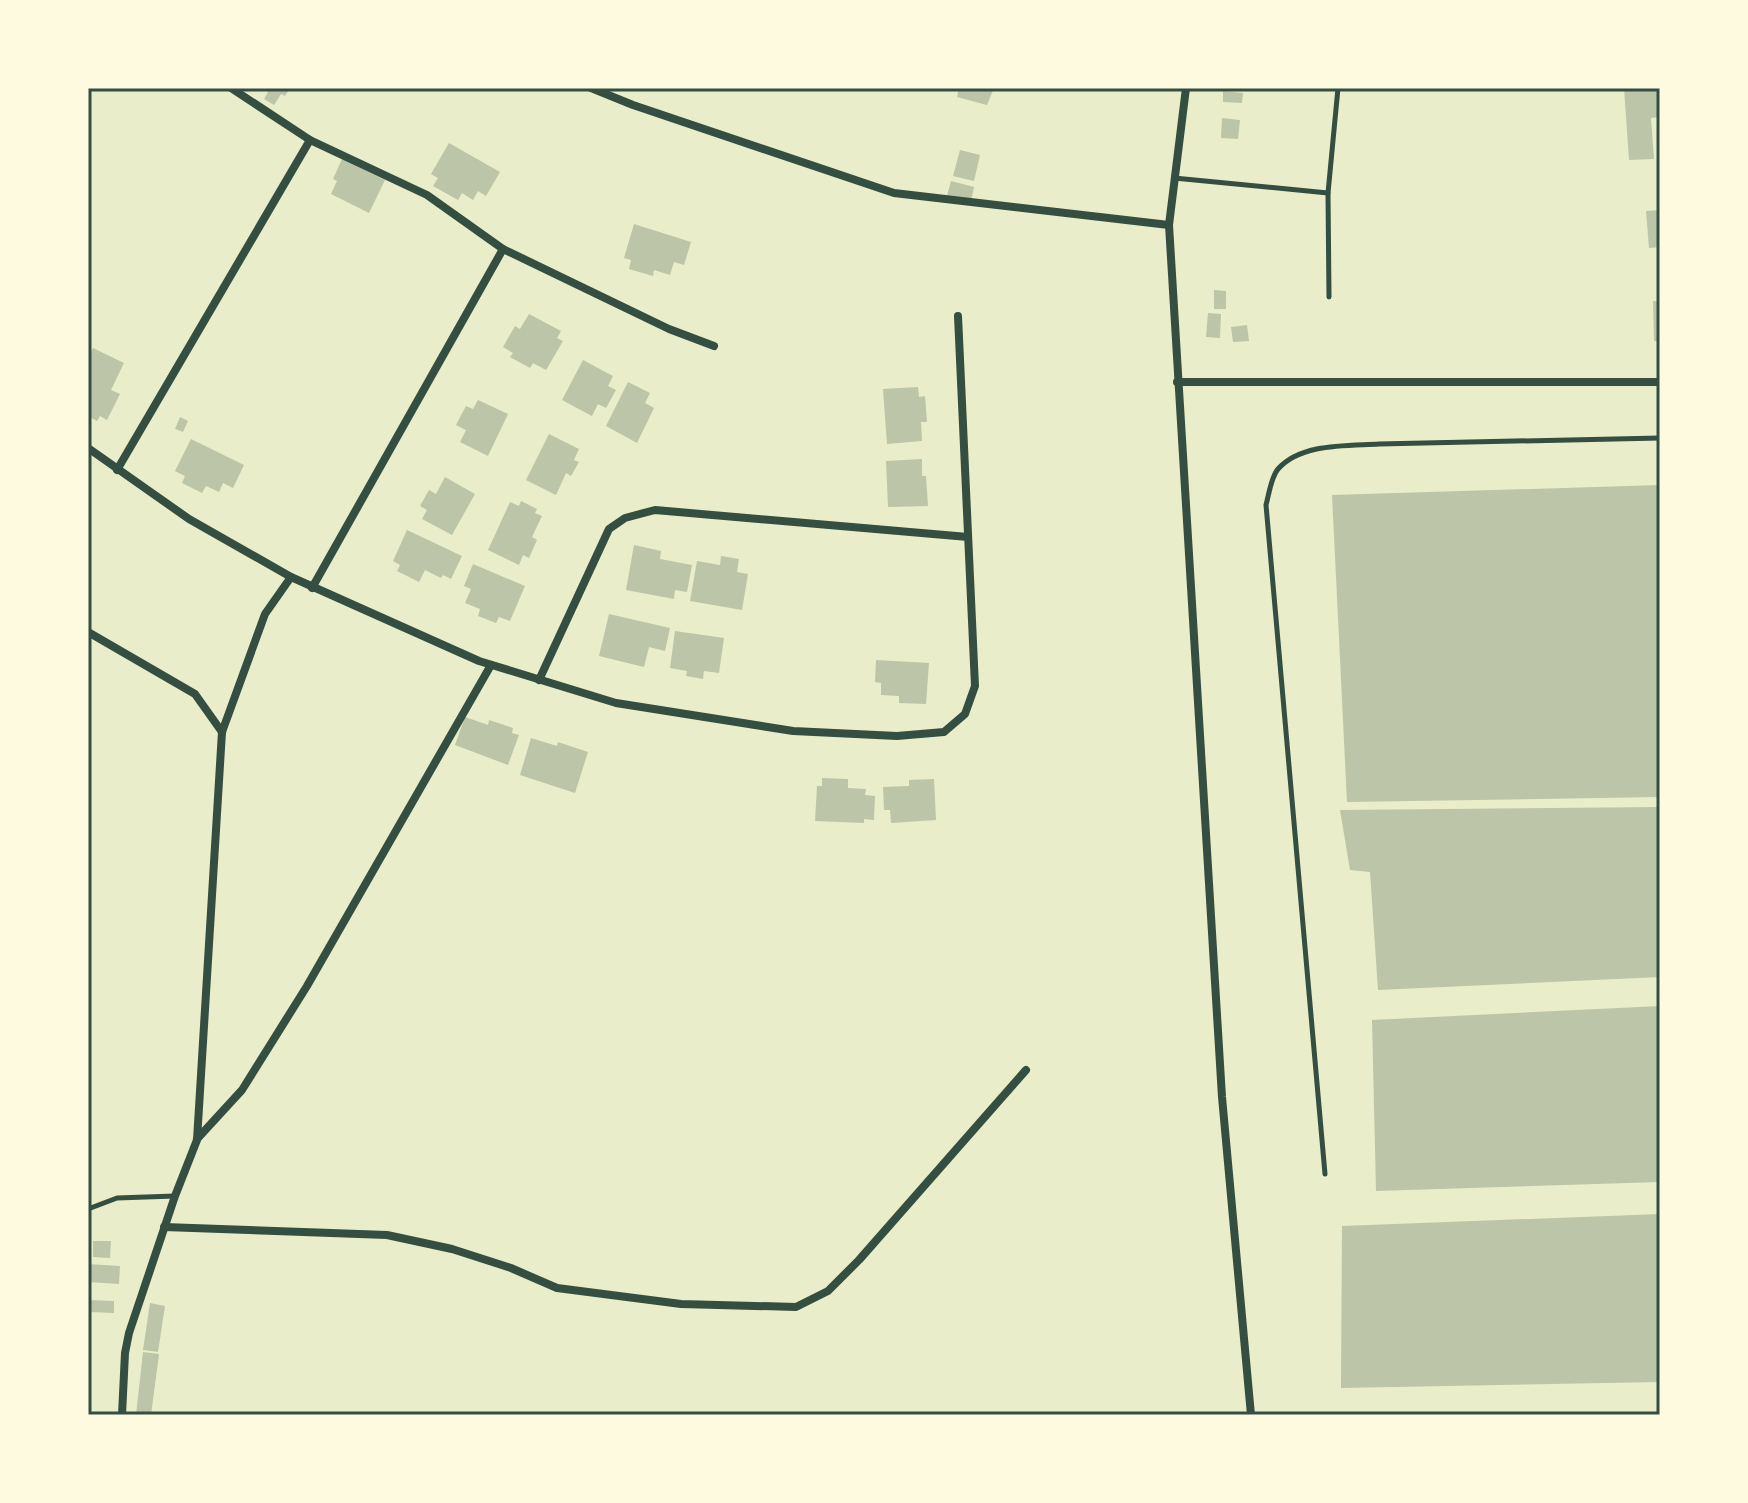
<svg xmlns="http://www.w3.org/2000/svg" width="1748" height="1503" viewBox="0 0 1748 1503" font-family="'Sofia Sans Condensed',sans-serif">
  <rect width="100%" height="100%" fill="#e9edc9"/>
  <g fill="#bcc5a7">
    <path d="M262,88H290L285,96L281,94L274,105L264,99L268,92Z"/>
    <path d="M959,88H994L987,105L957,97Z"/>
    <path d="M1624,88H1660V117L1651,118L1654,159L1629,160Z"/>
    <path d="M1223,91L1243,93L1242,103L1223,102Z"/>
    <path d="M1222,118L1240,120L1238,139L1221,138Z"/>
    <path d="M449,143L500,172L486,196L478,191L473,200L462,193L458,200L433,186L438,178L431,174Z"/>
    <path d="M960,150L980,155L974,181L953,176Z"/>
    <path d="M342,159L385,180L369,213L331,194L337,181L333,179Z"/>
    <path d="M951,181L974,187L971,201L947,196Z"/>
    <path d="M1660,210V247L1649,248L1646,211Z"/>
    <path d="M634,224L691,242L684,265L674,262L670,275L654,270L653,276L629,269L631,260L624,258Z"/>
    <path d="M1214,290L1226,291V309H1214Z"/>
    <path d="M1653,301H1660V341H1654Z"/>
    <path d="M1208,313L1221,314L1220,338L1206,337Z"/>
    <path d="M529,314L561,331L557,338L563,341L546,370L533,363L530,368L510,357L513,353L503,347L515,326L520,329Z"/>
    <path d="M1247,325L1249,341L1233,342L1231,327Z"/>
    <path d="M93,348L124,363L111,390L120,394L107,420L100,416L97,421L88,416V357Z"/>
    <path d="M583,360L613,376L608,386L616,390L606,408L598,404L592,416L562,400Z"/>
    <path d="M628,382L650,393L645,403L654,408L637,443L606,426Z"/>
    <path d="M918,387L919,397L925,396L927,422H921L922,441L887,444L883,389Z"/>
    <path d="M478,400L508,414L488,456L460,442L466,430L456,425L466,406L473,409Z"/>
    <path d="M180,417L188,421L183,432L175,429Z"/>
    <path d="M549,434L579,449L574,460L579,462L571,476L566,473L556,495L526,480Z"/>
    <path d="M191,439L244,465L233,488L223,483L219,492L206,486L202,493L182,483L185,476L175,471Z"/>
    <path d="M922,459V476H926L928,506L888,507L886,461Z"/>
    <path d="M445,477L475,494L452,535L422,519L427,510L420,506L429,490L436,494Z"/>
    <path d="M1660,485V797L1347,802L1332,495Z"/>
    <path d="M521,501L537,509L535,513L542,516L532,537L537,540L529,558L523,555L519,565L488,550L510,502L519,506Z"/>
    <path d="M407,530L462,556L451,579L443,575L441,578L425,570L419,582L397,571L400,565L393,561Z"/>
    <path d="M634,545L661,551L660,559L692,565L687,592L675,590L674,599L626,590Z"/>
    <path d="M721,556L739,559L737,572L748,574L742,610L690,601L697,561L720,565Z"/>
    <path d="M473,564L525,586L510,621L499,617L496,623L478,616L480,609L465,603L471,589L464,586Z"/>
    <path d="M609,614L670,628L665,651L649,647L644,667L599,656Z"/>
    <path d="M675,631L724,638L719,673L704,671L703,679L686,676L687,671L670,668Z"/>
    <path d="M876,660L929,663L926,704L899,703V696L881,695V683L875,682Z"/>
    <path d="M465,717L488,725L489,720L513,728L512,733L519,735L508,765L455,745Z"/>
    <path d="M531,738L557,746L558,742L588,752L575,793L520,775Z"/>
    <path d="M822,778L848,779V788L866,789L865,795L875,796L874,820L864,819V823L815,821L817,786H822Z"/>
    <path d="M934,779L936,820L891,823L890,810H884L883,787L909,786V780Z"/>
    <path d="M1660,807V977L1378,990L1370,872L1350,870L1340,810Z"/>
    <path d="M1660,1006V1182L1376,1191L1372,1020Z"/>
    <path d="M1660,1214V1382L1341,1388L1342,1226Z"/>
    <path d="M93,1241H111L110,1258L93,1257Z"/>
    <path d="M88,1264L120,1266L119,1284L88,1282Z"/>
    <path d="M88,1300L114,1301V1313L88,1312Z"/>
    <path d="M150,1303L165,1306L158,1352L143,1350Z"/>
    <path d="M143,1352L159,1354L151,1415H136Z"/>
  </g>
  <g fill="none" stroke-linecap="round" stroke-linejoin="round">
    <g stroke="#344e41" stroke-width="5">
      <path d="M1174,178L1328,193"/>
      <path d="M1329,297L1328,193L1338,88"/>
      <path d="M1325,1174L1266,505C1269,494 1271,477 1278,469C1301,443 1347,446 1379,444L1660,438"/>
      <path d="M88,1209L117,1198L175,1196"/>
    </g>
    <g stroke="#344e41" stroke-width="8">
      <path d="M231,88L310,140"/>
      <path d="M591,88L633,105L894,193L1169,225"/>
      <path d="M1186,88L1169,225L1222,1097L1251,1415"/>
      <path d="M1177,382H1660"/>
      <path d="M88,448L189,519L291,577L265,614L222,732L197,1140L175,1196L129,1333L125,1353L122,1415"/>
      <path d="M117,470L310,140L427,195L503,249"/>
      <path d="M291,577L479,661L616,703L793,731L897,736L944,732L965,714L975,686L958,316"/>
      <path d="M312,588L503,249L669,329L714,346"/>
      <path d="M88,632L195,694L222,732"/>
      <path d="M539,680L609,529L625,518L655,510L968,537"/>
      <path d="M197,1139L242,1090L307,986L491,665"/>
      <path d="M164,1227L387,1235L452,1249L511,1268L557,1288L681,1304L796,1307L828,1291L859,1260L1026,1070"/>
    </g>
  </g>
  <rect width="1748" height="1503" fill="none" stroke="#fefae0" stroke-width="180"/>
  <rect x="90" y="90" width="1568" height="1323" fill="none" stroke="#344e41" stroke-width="3"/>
</svg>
